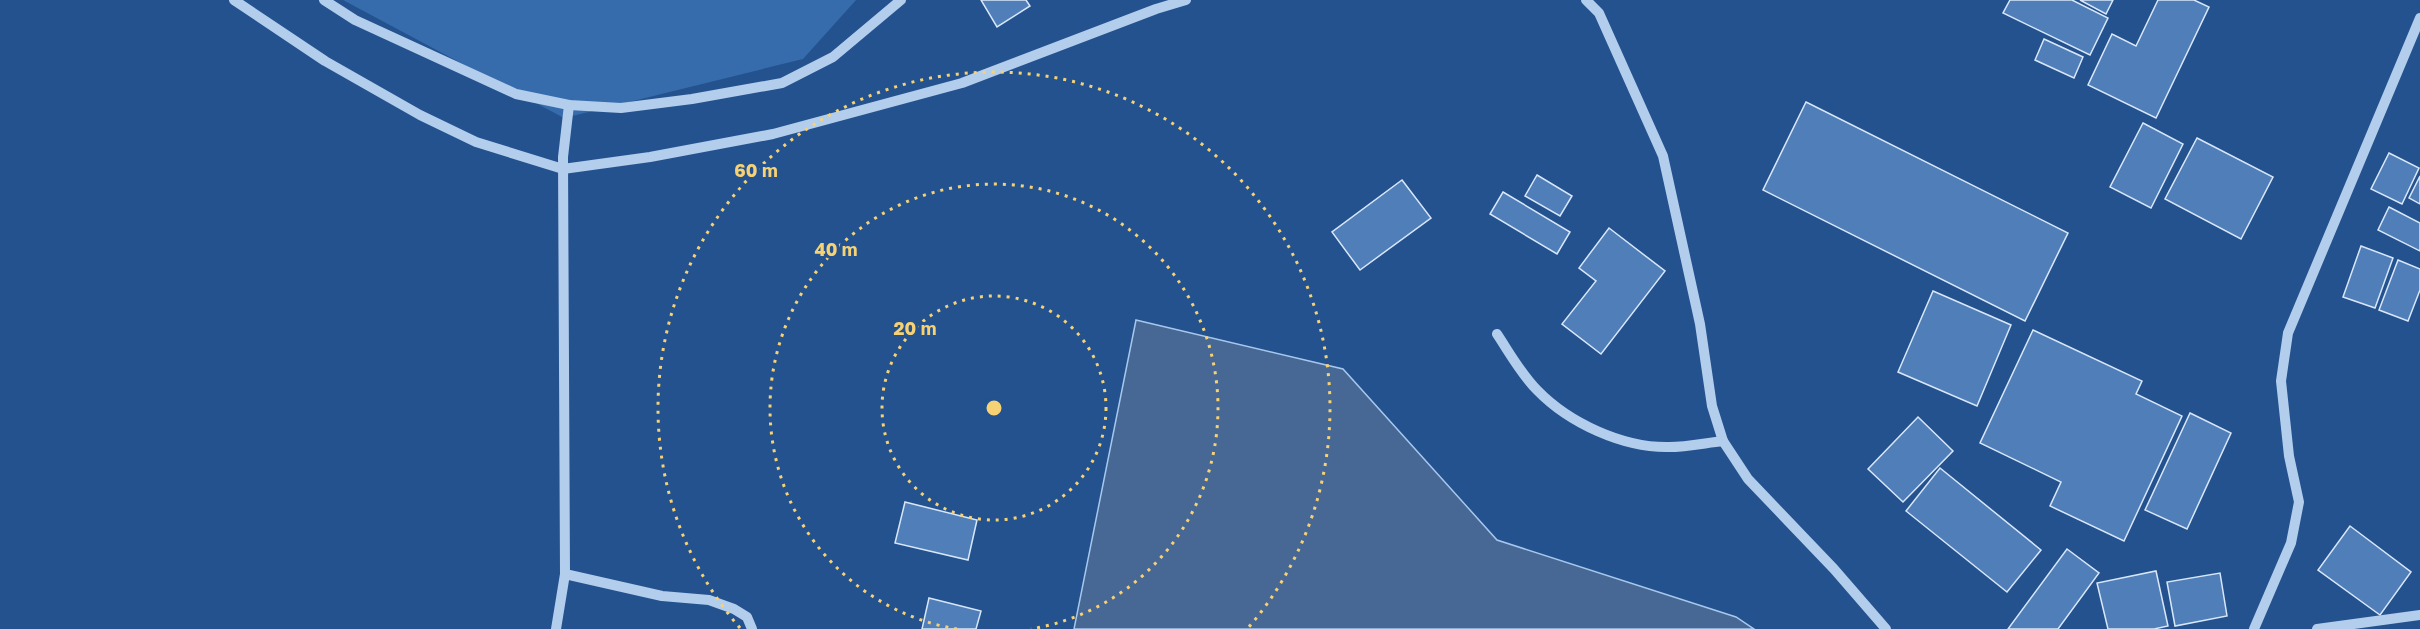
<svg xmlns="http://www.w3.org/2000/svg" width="2420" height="629" viewBox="0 0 2420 629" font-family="'Golos Text',sans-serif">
  <rect width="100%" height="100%" fill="#23528f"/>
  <path fill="#376cac" d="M343,0H856L803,59L564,118Z"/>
  <path fill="#476894" stroke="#a7c8ed" stroke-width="1.5" d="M1136,320L1343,369L1497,540L1736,617L1754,629H1074Z"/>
  <g fill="#507eb8" stroke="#d8e7f9" stroke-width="1.5">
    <path d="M981,0H1026L1030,6L997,27Z"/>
    <path d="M2010,0H2072L2108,18L2090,55L2003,13Z"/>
    <path d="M2080,0H2113L2106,14Z"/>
    <path d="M2158,0H2194L2209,7L2156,118L2088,85L2112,34L2136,46Z"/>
    <path d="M2044,39L2083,57L2074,78L2035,60Z"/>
    <path d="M1806,102L2068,233L2025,321L1763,190Z"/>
    <path d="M2143,123L2183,144L2151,208L2110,187Z"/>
    <path d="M2197,138L2273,177L2241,239L2165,199Z"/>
    <path d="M2389,153L2419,168L2402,204L2371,189Z"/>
    <path d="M1537,175L1572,196L1560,216L1525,196Z"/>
    <path d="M2420,176V204L2409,198Z"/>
    <path d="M1402,180L1431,218L1360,270L1332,232Z"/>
    <path d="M1503,192L1570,232L1557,254L1490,214Z"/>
    <path d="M2389,207L2420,223V251L2378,230Z"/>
    <path d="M1609,228L1665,271L1601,354L1562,324L1596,281L1579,268Z"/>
    <path d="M2361,246L2393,258L2375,308L2343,297Z"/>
    <path d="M2398,260L2420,269V290L2408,321L2379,310Z"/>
    <path d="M1933,291L2011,325L1977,406L1898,372Z"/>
    <path d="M2033,330L2142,381L2136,394L2182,416L2124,541L2050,506L2061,482L1980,443Z"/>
    <path d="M2190,413L2231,433L2187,529L2145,510Z"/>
    <path d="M1918,417L1953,451L1903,502L1868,469Z"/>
    <path d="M1940,468L2041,550L2007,592L1906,511Z"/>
    <path d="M905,502L977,520L968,560L895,543Z"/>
    <path d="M2350,526L2411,572L2380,615L2318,570Z"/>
    <path d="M2067,549L2099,573L2058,629H2008Z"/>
    <path d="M2156,571L2168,626L2154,629H2108L2097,583Z"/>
    <path d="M2220,573L2227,616L2175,626L2167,582Z"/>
    <path d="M929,598L981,611L976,629H922Z"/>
  </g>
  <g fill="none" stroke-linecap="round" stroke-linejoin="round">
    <g stroke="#b3cdec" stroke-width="10">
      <path d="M234,0L325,61L420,115L476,142L563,169L650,157L773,134L962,83L1156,9L1186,0"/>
      <path d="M324,0L355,20L516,94L569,105L621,108L692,99L782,83L833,57L901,0"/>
      <path d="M1586,0L1599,13L1663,156L1700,324L1712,406L1723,441L1748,479L1834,569L1886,629"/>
      <path d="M1497,334C1509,352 1521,374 1537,390C1569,423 1623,448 1669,447C1687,447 1705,443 1723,441"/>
      <path d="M565,574L662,596L709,600L734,609L747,617L752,629"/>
      <path d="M556,629L565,574L563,157L569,105"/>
      <path d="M2254,629L2291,543L2299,502L2289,456L2281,381L2288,333L2420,18"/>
      <path d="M2317,629L2420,615"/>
    </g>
  </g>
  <g fill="none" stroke="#f7d275" stroke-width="3" stroke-dasharray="3 6">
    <circle cx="994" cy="408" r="112"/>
    <path d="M957 629A224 224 0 1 1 1031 629"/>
    <path d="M740 628A336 336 0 1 1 1248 628"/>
  </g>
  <circle cx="994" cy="408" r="9" fill="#f7d275" stroke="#23528f" stroke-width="3"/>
  <g font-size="18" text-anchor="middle" font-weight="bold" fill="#f7d275" stroke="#23528f" stroke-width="6" stroke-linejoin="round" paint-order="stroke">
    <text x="756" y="177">60 m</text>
    <text x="836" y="256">40 m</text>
    <text x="915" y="335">20 m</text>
  </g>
</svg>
